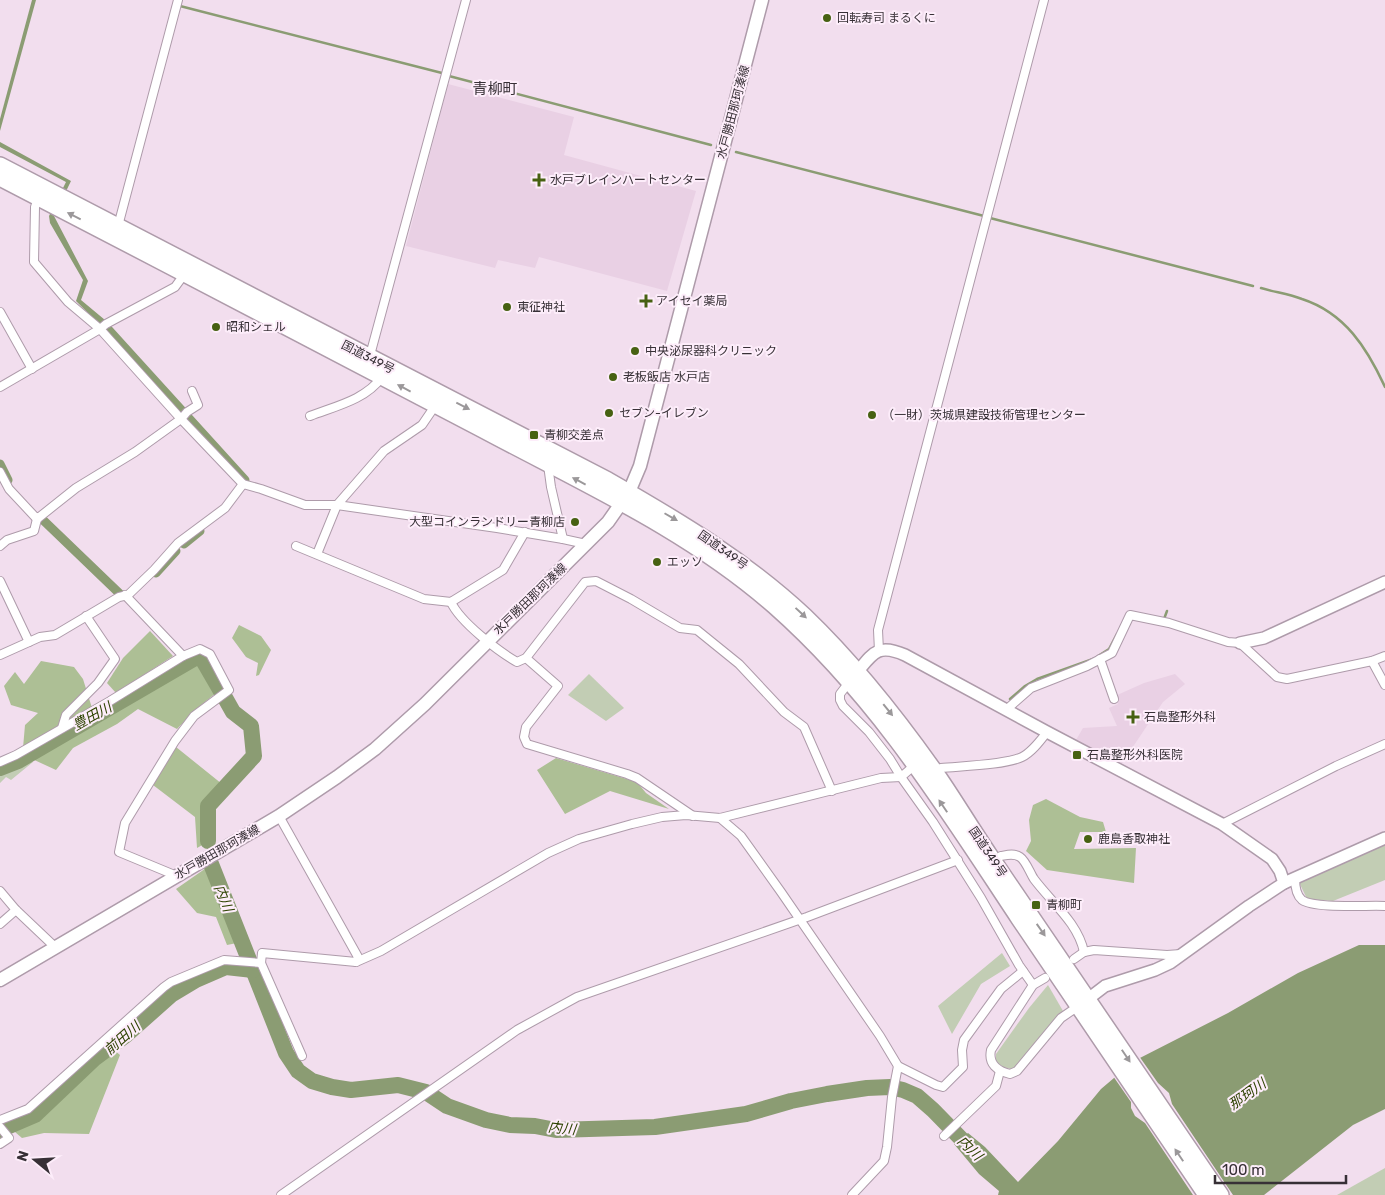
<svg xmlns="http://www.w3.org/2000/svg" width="1385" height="1195" viewBox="0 0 1385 1195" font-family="Rubik,'Noto Sans JP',sans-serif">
  <rect width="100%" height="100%" fill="#f2deee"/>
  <g fill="#e9d0e4">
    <path d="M448,84L574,117L564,155L696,191L667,291L539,257L535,268L498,260L495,268L406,246Z"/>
    <path d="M1175,674L1185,684L1163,702L1122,763L1076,740L1083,728L1117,726L1109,708L1118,704L1115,696L1144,683Z"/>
  </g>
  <g fill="#c2cdb4">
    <path d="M589,674L624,708L606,721L568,695Z"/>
    <path d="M27,760L33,762L11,780L6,777L0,783V771Z"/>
    <path d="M1385,843V880L1333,901L1307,899L1298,880Z"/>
    <path d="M1002,953L1010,966L981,984L952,1034L938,1006Z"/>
    <path d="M1048,985L1063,1011L1019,1065L1011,1069L1003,1067L996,1062V1054L1029,1008Z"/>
    <path d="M1385,1168V1195H1337Z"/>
  </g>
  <g fill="#adbf95">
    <path d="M239,625L261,636L271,650L259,675L256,676L258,663L246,657L232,638Z"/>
    <path d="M150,631L173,656L116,693L107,683L123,658Z"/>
    <path d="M41,661L74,667L83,679L92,708L23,748L25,725L38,713L11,705L4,686L15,672L24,684Z"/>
    <path d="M198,661L216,693L194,711L177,729L138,709L117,724L73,748L56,770L30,758L63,738Z"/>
    <path d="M176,747L222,784L205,806L204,844L197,848L195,817L153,785Z"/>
    <path d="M556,758L637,782L646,793L669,809L610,791L565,814L537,770Z"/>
    <path d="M1046,799L1080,817L1103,822L1106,832H1080L1074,849L1136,848L1134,883L1047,870L1026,851L1031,841L1029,820L1033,805Z"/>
    <path d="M209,866L237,943L227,945L216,917L197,913L176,889Z"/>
    <path d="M113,1049L120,1055L89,1134L44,1133L22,1138L8,1126L37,1118Z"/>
  </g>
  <g fill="#8b9c73">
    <path d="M32,0H36L0,131V119Z"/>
    <path d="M0,142L71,181L54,216L88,281L81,300L105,320L100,325L76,301L83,280L50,223L49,216L66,182L0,147Z"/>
    <path d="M1359,945H1385V1109L1353,1125L1264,1195H998L999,1191L979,1174L954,1144L968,1133L985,1147L1018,1182L1058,1141L1101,1089L1134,1061L1228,1013L1298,973Z"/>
  </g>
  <path fill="#f2deee" d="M1139,1056L1158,1083L1169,1093L1172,1104L1233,1195H1193L1145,1123L1135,1116L1131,1108V1102L1113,1076L1132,1059Z"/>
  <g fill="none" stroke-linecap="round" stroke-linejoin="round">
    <g stroke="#8b9c73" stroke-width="2.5">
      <path d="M180,6L442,73"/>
      <path d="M449,76L711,145"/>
      <path d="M736,152L984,216"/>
      <path d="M990,218L1253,286"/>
      <path d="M1261,288C1274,292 1289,294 1302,299C1345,313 1367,348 1385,387"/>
      <path d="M1162,619H1164L1167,611"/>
      <path d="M1098,656L1109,649L1117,634"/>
      <path d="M1010,699L1025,686L1037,679L1093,659"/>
    </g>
    <g stroke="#8b9c73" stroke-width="9">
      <path d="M106,327L245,480"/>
      <path d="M0,464L8,480"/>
      <path d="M42,519L120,594"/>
      <path d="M184,544L200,531"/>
      <path d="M156,573L176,551"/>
      <path d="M181,659L186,663"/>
    </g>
    <g stroke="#8b9c73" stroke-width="16">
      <path d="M0,768L18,761L200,655L222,693"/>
      <path d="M208,841V806L254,756L251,726L233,712L224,696"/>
      <path d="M211,864L286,1053L298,1071L312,1081L332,1087L351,1090L398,1085L426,1092L447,1106L486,1120L510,1125L535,1126L556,1130L655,1127L746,1114L791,1101L827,1094L867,1088L890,1087L903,1090L917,1096L933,1110L975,1153"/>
      <path d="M0,1130L35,1115L95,1058L126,1035L171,995L196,980L226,967L253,970"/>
    </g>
    <g stroke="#ae9baa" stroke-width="10">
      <g id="street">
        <path d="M38,198L35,207L34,262L68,302L100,329L181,419L243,484L261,489L305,505H337L497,528L563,539L586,544"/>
        <path d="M118,226L178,0"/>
        <path d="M0,312L32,369"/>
        <path d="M369,359L466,0"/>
        <path d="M0,387L100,329L106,324L175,287L186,272"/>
        <path d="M310,416C336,406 365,400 382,377"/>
        <path d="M548,465L551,487L563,539"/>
        <path d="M0,472L9,489L37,519L76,488L135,452L181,419L187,412L198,405L192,391"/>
        <path d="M0,546L7,540L34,531L37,519"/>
        <path d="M296,546L424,599L451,602L503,570L525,532"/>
        <path d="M317,554L337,505L384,451L422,425L437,403"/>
        <path d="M0,581L29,642"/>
        <path d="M451,602C460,622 498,651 517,662L526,658L585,582L596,581L631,599L680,628L697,630L739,664L784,712L804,727L832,791"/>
        <path d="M879,651L878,630L1044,0"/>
        <path d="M0,655L40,637L55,635L119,597L128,595L154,570L178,543L225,508L243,484"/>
        <path d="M526,658L558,686L526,727L524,737L527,744L627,774L637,778L693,816"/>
        <path d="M1100,659L1114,699"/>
        <path d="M1372,661L1385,685"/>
        <path d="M850,681L840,694V700L843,706L869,732L890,759L901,777L933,822L981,898L1019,965L1033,985"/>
        <path d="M1006,710L1031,688L1087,666L1112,653L1130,615L1169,623L1228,642L1240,643L1277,677L1287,679L1372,661L1385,656"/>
        <path d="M62,728L66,715L98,683L115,659L86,616"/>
        <path d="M0,762L16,755L110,701L183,656L125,595"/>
        <path d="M934,770L941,768C961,766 1006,765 1022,757C1032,752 1040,741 1047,732"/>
        <path d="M279,816L358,957L356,962"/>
        <path d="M720,818L741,836L781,892L880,1036L898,1066L892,1097L887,1147L884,1161L852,1195"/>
        <path d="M1222,824L1336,766L1385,744"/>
        <path d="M1001,856C1007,855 1014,853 1020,857C1026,861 1030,873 1034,879C1052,903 1078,923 1084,952"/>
        <path d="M177,876L119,852L125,823L175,741L194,716L229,690L210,654L200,649L183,656"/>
        <path d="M1295,878C1295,885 1296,895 1302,900C1315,909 1368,905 1385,906"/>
        <path d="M0,891L16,910L55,947"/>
        <path d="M0,924L16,910"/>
        <path d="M1074,959L1084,952L1094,950L1167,955L1181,954"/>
        <path d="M261,963L302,1056"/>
        <path d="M1045,978L1033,985L991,1050C988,1064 997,1071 1010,1074L1017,1071L1061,1018L1080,1005"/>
        <path d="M898,1066L936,1085L943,1087L963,1067L962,1050L964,1040L1001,989L1023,971"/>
        <path d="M0,1120L28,1109L164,987L171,982L224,960L261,963L262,953L356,962L381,951L548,853L579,839L632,824L662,817L686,815L720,818L881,778L901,777L916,764"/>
        <path d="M0,1127L9,1138L0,1144"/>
        <path d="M944,1136L996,1086L1000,1071"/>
        <path d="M281,1195L517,1030L577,997L807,917L958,860"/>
      </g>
    </g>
    <g stroke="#ae9baa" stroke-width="14">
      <g id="secondary">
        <path d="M1240,643L1264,638L1385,582"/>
        <path d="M854,676C872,655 876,642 905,655L1047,732L1222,824L1272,859L1280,871L1284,883L1249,906L1170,963L1155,970L1105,986L1088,999"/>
        <path d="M1284,883L1385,838"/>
      </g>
    </g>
    <g stroke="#ae9baa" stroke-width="15">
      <path id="primary" d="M0,980L279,816L337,777L375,749L425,704L608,522L629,492L640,466L762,0"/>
    </g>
    <g stroke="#ae9baa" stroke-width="18">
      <g id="highway">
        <path d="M0,165L608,480C678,520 745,560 805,616C853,662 895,715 934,770C953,797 970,826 989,854C1066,967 1143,1081 1221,1195"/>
        <path d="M0,178C161,262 323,345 483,430C582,483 689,531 774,606C877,697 944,806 1019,919C1081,1012 1144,1103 1206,1195"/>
      </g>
    </g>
    <use href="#street" stroke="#fff" stroke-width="8"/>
    <use href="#secondary" stroke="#fff" stroke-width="11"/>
    <use href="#primary" stroke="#fff" stroke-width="12"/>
    <use href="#highway" stroke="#fff" stroke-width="15"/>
  </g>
  <defs><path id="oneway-solid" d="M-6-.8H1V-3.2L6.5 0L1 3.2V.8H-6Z" transform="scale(1.25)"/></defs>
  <g fill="#9b989a">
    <use href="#oneway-solid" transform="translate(74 216) rotate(-153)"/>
    <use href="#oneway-solid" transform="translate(404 388) rotate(-152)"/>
    <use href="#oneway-solid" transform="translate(463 406) rotate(27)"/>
    <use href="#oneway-solid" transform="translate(579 481) rotate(-152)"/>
    <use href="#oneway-solid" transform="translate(671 517) rotate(30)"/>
    <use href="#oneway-solid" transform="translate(801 613) rotate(43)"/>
    <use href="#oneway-solid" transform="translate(888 710) rotate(51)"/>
    <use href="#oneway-solid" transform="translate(943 806) rotate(-124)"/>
    <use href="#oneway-solid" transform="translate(1041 930) rotate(55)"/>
    <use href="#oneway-solid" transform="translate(1126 1056) rotate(56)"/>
    <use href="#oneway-solid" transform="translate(1179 1155) rotate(-124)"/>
  </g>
  <g fill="#476112" stroke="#fdedfa" stroke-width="2">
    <circle cx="827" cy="18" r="5"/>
    <path d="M536.5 172.5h5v5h5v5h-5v5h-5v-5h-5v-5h5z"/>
    <path d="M643.5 293.5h5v5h5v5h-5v5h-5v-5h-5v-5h5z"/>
    <circle cx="507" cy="307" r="5"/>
    <circle cx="216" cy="327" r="5"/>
    <circle cx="635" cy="351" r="5"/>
    <circle cx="613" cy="377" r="5"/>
    <circle cx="609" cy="413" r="5"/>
    <circle cx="872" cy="415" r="5"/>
    <rect x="529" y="430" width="10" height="10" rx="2.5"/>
    <circle cx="575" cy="522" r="5"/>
    <circle cx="657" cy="562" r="5"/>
    <path d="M1130.5 709.5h5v5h5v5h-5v5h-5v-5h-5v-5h5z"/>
    <rect x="1072" y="750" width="10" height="10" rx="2.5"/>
    <circle cx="1088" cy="839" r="5"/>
    <rect x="1031" y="900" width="10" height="10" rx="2.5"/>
  </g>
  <g text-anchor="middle" stroke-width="4" stroke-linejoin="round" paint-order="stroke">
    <g font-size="12" fill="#373036" stroke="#fdedfa" text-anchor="start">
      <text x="837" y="22">回転寿司 まるくに</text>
      <text x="550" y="184">水戸ブレインハートセンター</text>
      <text x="656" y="305">アイセイ薬局</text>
      <text x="517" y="311">東征神社</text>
      <text x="226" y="331">昭和シェル</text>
      <text x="645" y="355">中央泌尿器科クリニック</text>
      <text x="623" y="381">老板飯店 水戸店</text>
      <text x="619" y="417">セブン-イレブン</text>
      <text x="882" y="419">（一財）茨城県建設技術管理センター</text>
      <text x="544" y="439">青柳交差点</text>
      <text x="565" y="526" text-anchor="end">大型コインランドリー青柳店</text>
      <text x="667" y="566">エッソ</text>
      <text x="1144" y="721">石島整形外科</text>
      <text x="1087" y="759">石島整形外科医院</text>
      <text x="1098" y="843">鹿島香取神社</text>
      <text x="1046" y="909">青柳町</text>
    </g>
    <g font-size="12" fill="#373036" stroke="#fdedfa">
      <text transform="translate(733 112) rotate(-75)" y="4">水戸勝田那珂湊線</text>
      <text transform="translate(368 357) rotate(27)" y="4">国道349号</text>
      <text transform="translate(723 550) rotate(35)" y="4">国道349号</text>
      <text transform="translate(530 599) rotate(-44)" y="4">水戸勝田那珂湊線</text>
      <text transform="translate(217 852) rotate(-30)" y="4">水戸勝田那珂湊線</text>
      <text transform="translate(988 852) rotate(56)" y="4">国道349号</text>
    </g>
    <g font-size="14" font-style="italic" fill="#2d4200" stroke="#fdedfa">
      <text transform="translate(92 716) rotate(-29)" y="5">豊田川</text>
      <text transform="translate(224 898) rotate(68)" y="5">内川</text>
      <text transform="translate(122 1038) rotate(-41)" y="5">前田川</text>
      <text transform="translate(1247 1094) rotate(-35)" y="5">那珂川</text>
      <text transform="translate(562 1128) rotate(6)" y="5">内川</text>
      <text transform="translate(970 1148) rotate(44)" y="5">内川</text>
    </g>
    <g font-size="15" fill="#373036" stroke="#fdedfa">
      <text x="495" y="94">青柳町</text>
    </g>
  </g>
  <g transform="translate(35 1160) rotate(288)" stroke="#fdedfa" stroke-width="4" paint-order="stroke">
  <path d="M0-4L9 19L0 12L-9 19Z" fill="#373036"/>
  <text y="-8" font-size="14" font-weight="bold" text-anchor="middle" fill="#373036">N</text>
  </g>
  <path d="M1215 1175v8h131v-8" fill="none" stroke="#373036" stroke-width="2.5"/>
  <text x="1222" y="1175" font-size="15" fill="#373036" stroke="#fdedfa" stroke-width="4" paint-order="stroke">100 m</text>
</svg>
